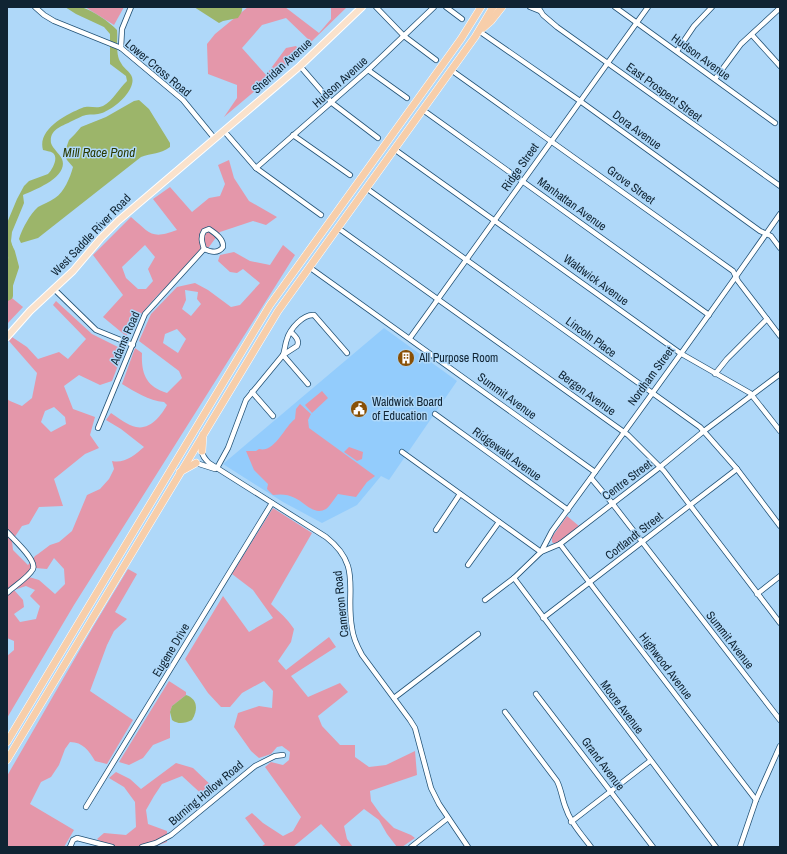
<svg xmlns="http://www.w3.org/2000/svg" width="787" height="854" viewBox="0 0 787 854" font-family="'Archivo Narrow',sans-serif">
  <rect width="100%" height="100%" fill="#afd8f9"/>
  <path fill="#93ccfc" d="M384,328L457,381L389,480L381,476L357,505L322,523L283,502L223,464Z"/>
  <g fill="#e497aa" fill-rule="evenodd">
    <path d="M85,7H124L114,25Z"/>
    <path d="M248,7H285L319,33L331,19V7H347L311,42L286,18L262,25L242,48L266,75L286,48L296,46L301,52L224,117L237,98V85L208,74L207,44L215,34Z"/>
    <path d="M229,160L234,178L249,201L277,217L266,225L253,221L220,232L209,247L193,260L156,297L135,321L126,336L103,317L123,295L93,255L131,217C150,233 151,240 177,230L153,199L170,187L192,212L209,198L220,196L225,184L218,165ZM145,245L155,257L148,269L153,281L146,289H138L126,278L122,267Z"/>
    <path d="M283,245L295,255L74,605L7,718V656L14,650V641L7,638V399L10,401L22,406L32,398L37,373L9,341L12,337L27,347L38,359L59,352L68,359L86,339L53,305L56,301L92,334L124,350L112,381L100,385L79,375L64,386L73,409L95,417L90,435L99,448L85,454L54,479L63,506L39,507L29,524L22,526L12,541L13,550L28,565L35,556L38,554L50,545L59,542L72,531L87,495L100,489L109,479L114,469L112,461C124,464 135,455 144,447L121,429L106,420L111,413C117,417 129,426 136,427C150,430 161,416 167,405L164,402C149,401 134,391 122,384L135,348L142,353C141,373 146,387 167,393L182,378L179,371L139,341L151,314L177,287L195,283L208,290L231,307L240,305L260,283L243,269L237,273L230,272L218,261L220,255L234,252L250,261L270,265ZM185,290L198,292L197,299L201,304L191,316L182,309L186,300ZM177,329L186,339L178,353L163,343L165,334ZM54,407L65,417L66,424L51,432L41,422L45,411ZM54,558L64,569L65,584L55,594L39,580L29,577L35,568L47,569ZM26,586L35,590L30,596L40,606L36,619L20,622L14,614L24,607L23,600L14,590Z"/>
    <path d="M7,294L23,307L7,324Z"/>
    <path d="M322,391L328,398L312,413L305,405Z"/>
    <path d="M300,404L311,414L308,420L309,428L375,476L367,482L356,497L338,494C335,498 329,507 326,509C314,516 304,502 295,498C288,494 280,494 273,495L267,489L268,484L254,470L246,451H256L259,449C275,453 284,427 295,419L296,409Z"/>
    <path d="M349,447L363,452L362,459L357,461L344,452Z"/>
    <path d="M273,508L312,533L271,604C280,613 287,618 294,629L291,642L278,661L286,670L329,637L336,647L291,676L308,697L340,683L348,692L318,716L322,726L340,745H355V757L369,767L386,765L415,751L417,775L370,791L371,801L381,815L394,828L411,835L415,838L402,847H397L387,834L379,820L364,809L344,826L347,839L353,847H342L321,824L293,847H261L265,844L245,818L252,813L263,823L283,836L293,831L301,817L265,767L271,762L283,765L289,760L290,752L282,746L277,747L271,754L259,758L251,751L234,727L238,713L259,706L272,708L273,691L264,681L242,693L230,707H221L208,693L185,659L223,596L249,632L273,618L253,590L232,574Z"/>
    <path d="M567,516L579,526L558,543H553L552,542V537Z"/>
    <path d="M128,569L137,574L115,612L127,619L114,631L107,645L90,691L133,720L107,764L95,761C89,751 83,742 70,742L65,749L59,765L51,777L41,782L30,804L74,830L64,847H7V776L93,627Z"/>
    <path d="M169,681L186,692V695L172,706L170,712V738L153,745L143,758L129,765L119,762Z"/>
    <path d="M176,763L193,768L214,788L207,799L182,776L162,784L154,796L146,810L148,824L167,831V842L153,847H109L97,839L104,833L126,835L136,827L135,802L124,787L109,778L116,772L130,779L141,789Z"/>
  </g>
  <g fill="#9cb56a">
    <path d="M65,7C70,7 77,6 81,7C94,11 108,21 117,30C118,40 115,54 121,63C125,71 135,73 132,84C129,96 113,109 102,113C97,115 91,114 86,115C81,116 77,119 72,121C63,126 49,129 51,143C53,149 59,153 62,159C69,177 35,190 23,195L24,203L22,208L12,232L11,241L15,256L13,263L14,273L12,293L7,303V263L9,255L7,248V223L17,199L24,186L29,181L48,174C52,170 59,158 53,153C50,151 46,151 43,150C37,129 67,114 82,108C89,105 96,109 103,106C113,101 119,88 127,81L126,76L110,64V34L104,27L76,14Z"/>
    <path d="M194,7H242C243,11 240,15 238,18L223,21L219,23Z"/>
    <path d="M139,100L149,109L170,143V147C161,154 151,153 141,157L38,238L21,243L19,239C22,229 30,214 38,207C43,204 49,202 55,198C64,192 70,178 73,167L67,160L64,154L69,140L75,134L81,127L106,117L134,101Z"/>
    <path d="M186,695C198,699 198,710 192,720C185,723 179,725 172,720L170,712L172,706Z"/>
  </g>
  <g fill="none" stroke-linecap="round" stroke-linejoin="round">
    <path stroke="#9cb56a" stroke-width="8" d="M7,244L11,252L15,267L9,285V296L7,297"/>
    <g stroke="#235377" stroke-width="6">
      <g id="minor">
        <path d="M35,7L44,15L54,21L121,48L183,100L215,139"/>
        <path d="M376,7L404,36L436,60"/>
        <path d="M446,7L462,19"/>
        <path d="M530,7L540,11"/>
        <path d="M538,7L543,15L557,27L780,186"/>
        <path d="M615,7L775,123"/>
        <path d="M479,31L580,101L760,231L771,236L780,248"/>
        <path d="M752,35L780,66"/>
        <path d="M121,48L122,29L131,7"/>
        <path d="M677,51L694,26L712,7"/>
        <path d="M300,66L332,103L378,138"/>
        <path d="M368,70L407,98"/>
        <path d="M451,70L733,271L738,281L780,336"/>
        <path d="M715,79L741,44L780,8"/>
        <path d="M423,110L709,315"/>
        <path d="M224,131L256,168L321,215"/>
        <path d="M293,135L350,175"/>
        <path d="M394,149L680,353L750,393L780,431"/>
        <path d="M256,168L368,70L434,7"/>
        <path d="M366,188L700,427L737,469L780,526"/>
        <path d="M338,228L628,435L664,471L780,623"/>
        <path d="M209,229C215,233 224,239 223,247C218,254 211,252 204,249C202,242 200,237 204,231Z"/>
        <path d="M309,267L595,472"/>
        <path d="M54,289L96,330L133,345"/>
        <path d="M410,338L648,7"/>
        <path d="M715,374L727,359L767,319"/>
        <path d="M308,384L283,355C285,350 285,344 287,339C290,329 303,314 314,315L347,353"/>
        <path d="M252,392L273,416"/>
        <path d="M435,414L568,510"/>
        <path d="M98,428L145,314L204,249"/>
        <path d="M202,451C202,456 205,459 209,463L326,537C363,566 345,590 352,628C353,638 357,646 362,655L410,720L415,728L431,788L439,804L468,847"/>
        <path d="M402,452L541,552L552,531C629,426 706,320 780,214"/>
        <path d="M196,463L215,469"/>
        <path d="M217,468L228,448L246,400L283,355L297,346C300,340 295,336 291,332"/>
        <path d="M591,478L612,503L780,720"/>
        <path d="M436,530L460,494"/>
        <path d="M7,532C14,540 37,560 33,569C29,577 13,587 7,593"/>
        <path d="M560,544L756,800"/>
        <path d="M468,565L499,522"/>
        <path d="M514,578L716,847"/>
        <path d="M757,594L780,576"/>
        <path d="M485,600L514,578L541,552L560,544L660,467L704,431L780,374"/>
        <path d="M543,618L737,469"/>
        <path d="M536,694L653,847"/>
        <path d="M394,698L478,634"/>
        <path d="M505,712L557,781C561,789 562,798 565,806C570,822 581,834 591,847"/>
        <path d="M86,807L272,503"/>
        <path d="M571,822L650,761"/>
        <path d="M70,847L73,840L77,838L112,847"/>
        <path d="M142,847L156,843L171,835L255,766L275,756L283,755"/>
        <path d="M411,847L448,818"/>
        <path d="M740,847L756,800L780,746"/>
      </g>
    </g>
    <g stroke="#fff" stroke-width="8">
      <path id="major" d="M7,337L30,311L73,271L101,238L118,221L300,66L362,7"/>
    </g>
    <g stroke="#fff" stroke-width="8">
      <g id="highway">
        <path d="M483,28L491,21L502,7"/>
        <path d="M202,451L203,435"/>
        <path d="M180,472L196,463"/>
        <path d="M7,742L270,305L461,39L481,7"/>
        <path d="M7,760L278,311L475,37L493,7"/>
      </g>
    </g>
    <use href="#minor" stroke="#fff" stroke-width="4.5"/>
    <use href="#major" stroke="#fae2cc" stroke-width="6"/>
    <use href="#highway" stroke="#f7ceaa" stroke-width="7"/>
  </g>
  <defs>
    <g id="building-disc" transform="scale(0.9)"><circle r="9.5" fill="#895005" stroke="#afd8f9"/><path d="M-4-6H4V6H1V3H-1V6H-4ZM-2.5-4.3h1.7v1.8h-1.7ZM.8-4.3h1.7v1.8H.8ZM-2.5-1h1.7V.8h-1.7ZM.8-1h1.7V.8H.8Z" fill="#fff"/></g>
    <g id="civic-disc" transform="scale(0.9)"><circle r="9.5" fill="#895005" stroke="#afd8f9"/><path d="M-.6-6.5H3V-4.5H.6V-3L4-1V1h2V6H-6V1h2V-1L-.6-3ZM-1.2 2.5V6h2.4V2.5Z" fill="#fff"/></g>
  </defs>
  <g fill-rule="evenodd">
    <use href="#building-disc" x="406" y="358"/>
    <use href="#civic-disc" x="359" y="409"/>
  </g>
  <g text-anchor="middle" stroke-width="3" stroke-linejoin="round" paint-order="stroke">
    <g font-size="12" fill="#102433" stroke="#afd8f9">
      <text transform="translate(701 57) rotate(36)" y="4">Hudson Avenue</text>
      <text transform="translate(282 66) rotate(-42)" y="4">Sheridan Avenue</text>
      <text transform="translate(158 68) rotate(40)" y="4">Lower Cross Road</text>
      <text transform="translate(340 82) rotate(-42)" y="4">Hudson Avenue</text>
      <text transform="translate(664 92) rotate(36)" y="4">East Prospect Street</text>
      <text transform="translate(637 130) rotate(36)" y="4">Dora Avenue</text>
      <text transform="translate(520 167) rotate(-55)" y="4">Ridge Street</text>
      <text transform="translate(631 185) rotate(36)" y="4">Grove Street</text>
      <text transform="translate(572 204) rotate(36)" y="4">Manhattan Avenue</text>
      <text transform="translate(91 235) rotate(-46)" y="4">West Saddle River Road</text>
      <text transform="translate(596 280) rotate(36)" y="4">Waldwick Avenue</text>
      <text transform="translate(591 337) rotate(36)" y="4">Lincoln Place</text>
      <text transform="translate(125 338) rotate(-67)" y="4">Adams Road</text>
      <text transform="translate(651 376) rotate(-54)" y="4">Nordham Street</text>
      <text transform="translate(587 393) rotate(36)" y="4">Bergen Avenue</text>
      <text transform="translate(507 396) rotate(36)" y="4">Summit Avenue</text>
      <text transform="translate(507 454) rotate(36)" y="4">Ridgewald Avenue</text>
      <text transform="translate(627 480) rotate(-37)" y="4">Centre Street</text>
      <text transform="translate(634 536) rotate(-38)" y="4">Cortlandt Street</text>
      <text transform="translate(341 604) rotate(-96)" y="4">Cameron Road</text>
      <text transform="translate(730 640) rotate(52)" y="4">Summit Avenue</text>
      <text transform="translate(171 650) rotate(-59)" y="4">Eugene Drive</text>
      <text transform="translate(666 666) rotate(53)" y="4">Highwood Avenue</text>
      <text transform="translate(622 707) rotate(53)" y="4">Moore Avenue</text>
      <text transform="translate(603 764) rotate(53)" y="4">Grand Avenue</text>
      <text transform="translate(206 793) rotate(-40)" y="4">Burning Hollow Road</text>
    </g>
    <g font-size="12" fill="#102433" stroke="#afd8f9" text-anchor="start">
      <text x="419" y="362">All Purpose Room</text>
      <text x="372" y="406">Waldwick Board<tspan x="372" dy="14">of Education</tspan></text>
    </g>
    <g font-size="13" font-style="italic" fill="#2b3a00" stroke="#afd8f9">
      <text x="99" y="157">Mill Race Pond</text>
    </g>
  </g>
  <rect width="787" height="854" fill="none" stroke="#102433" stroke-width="16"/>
</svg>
